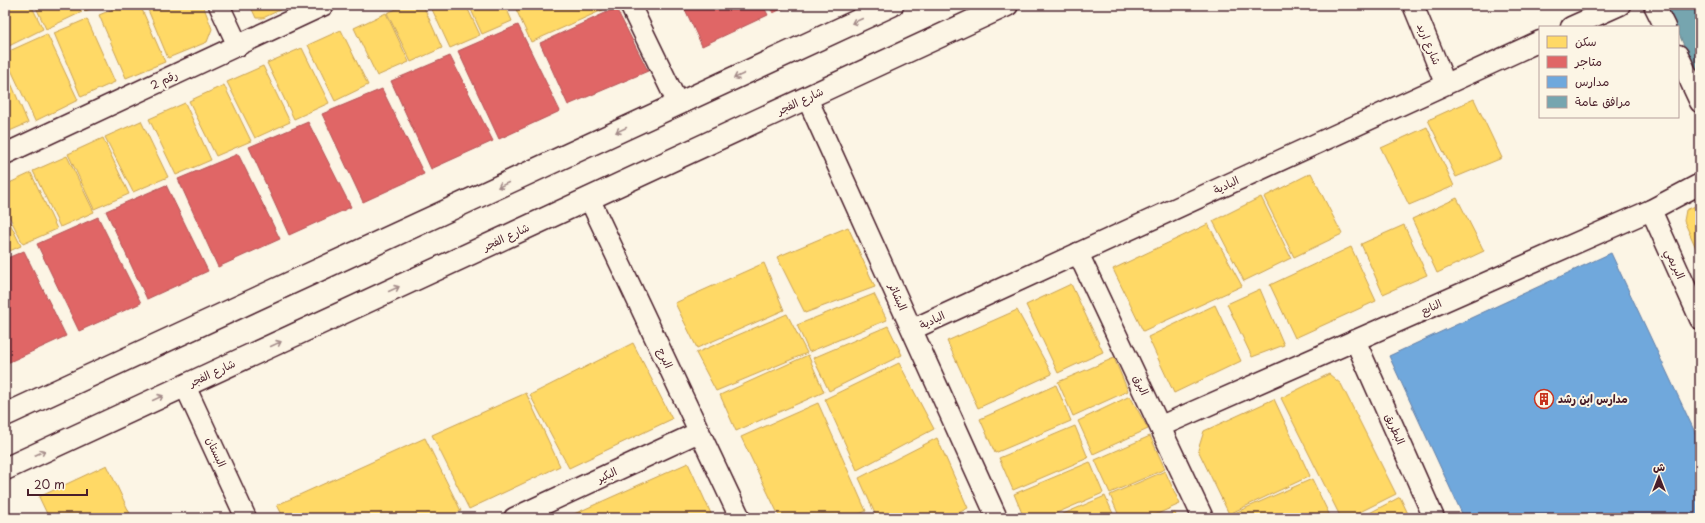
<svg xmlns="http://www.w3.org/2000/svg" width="1705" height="523" viewBox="0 0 1705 523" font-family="'Playpen Sans','Playpen Sans Arabic',sans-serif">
  <rect width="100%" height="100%" fill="#fcf5e5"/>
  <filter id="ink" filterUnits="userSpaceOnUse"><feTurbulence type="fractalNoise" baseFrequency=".025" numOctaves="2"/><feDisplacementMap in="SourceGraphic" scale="8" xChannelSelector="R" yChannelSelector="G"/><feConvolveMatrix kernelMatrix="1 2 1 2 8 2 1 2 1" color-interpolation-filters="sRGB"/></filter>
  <g filter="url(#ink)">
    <g fill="#ffd966" stroke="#c9a154">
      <path d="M5,5H31L43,29L5,48Z"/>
      <path d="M35,5H78L82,12L46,29Z"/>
      <path d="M82,5H101L85,11Z"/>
      <path d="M123,5H140L165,62L126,78L99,15Z"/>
      <path d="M146,5H203L212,29L207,42L168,58Z"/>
      <path d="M250,5H290L263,18H256Z"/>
      <path d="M406,5H423L442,48L411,62L387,13Z"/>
      <path d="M430,5H466L480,35L450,48Z"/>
      <path d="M469,5H505L512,21L482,34Z"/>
      <path d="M514,5H606L607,8L531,42Z"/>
      <path d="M386,13L409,62L377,76L354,28Z"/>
      <path d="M87,19L115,82L81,97L54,33Z"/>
      <path d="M341,30L368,85L335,101L308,45Z"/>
      <path d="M47,34L78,100L35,121L5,57V53Z"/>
      <path d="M302,48L329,103L294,119L267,63Z"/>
      <path d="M263,66L290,122L255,138L227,82Z"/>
      <path d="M5,69L28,123L5,133Z"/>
      <path d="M224,85L251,141L216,156L189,101Z"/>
      <path d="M1474,99L1502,158L1456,177L1428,120Z"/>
      <path d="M185,103L211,160L176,175L149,119Z"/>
      <path d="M141,121L168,177L133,192L105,137Z"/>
      <path d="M1427,127L1454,186L1409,205L1381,148Z"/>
      <path d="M103,138L129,194L94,209L68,154Z"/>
      <path d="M67,156L94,212L60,227L33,171Z"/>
      <path d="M31,173L57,229L23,244L5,208V185Z"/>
      <path d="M1311,173L1342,234L1294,257L1264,197Z"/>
      <path d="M1261,197L1291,258L1244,281L1213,221Z"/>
      <path d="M1457,198L1484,251L1437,273L1412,219Z"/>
      <path d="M1700,204V257L1684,221L1686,210Z"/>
      <path d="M5,213L21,246L5,253Z"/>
      <path d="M1208,224L1242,286L1143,331L1113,269Z"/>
      <path d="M1404,225L1427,275L1383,294L1361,244Z"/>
      <path d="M848,227L875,287L805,313L777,257Z"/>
      <path d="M1351,247L1376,301L1295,338L1270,285Z"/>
      <path d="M764,263L784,310L697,348L675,303Z"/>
      <path d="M1071,284L1103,352L1058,373L1026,305Z"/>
      <path d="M1260,289L1284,345L1252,357L1227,304Z"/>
      <path d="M874,294L887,320L809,352L797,325Z"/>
      <path d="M1215,305L1241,361L1174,393L1148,337Z"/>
      <path d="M1017,310L1052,374L978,408L947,341Z"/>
      <path d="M787,314L807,353L716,391L696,353Z"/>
      <path d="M888,326L902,355L829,391L813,358Z"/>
      <path d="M633,343L672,419L569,468L530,395Z"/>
      <path d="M808,355L824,392L736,431L720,395Z"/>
      <path d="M1114,358L1128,391L1073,416L1058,382Z"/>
      <path d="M899,363L934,429L857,470L825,399Z"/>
      <path d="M1329,374L1341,384L1396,494L1348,518H1341L1281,398Z"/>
      <path d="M1056,385L1071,421L995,453L980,419Z"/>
      <path d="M526,393L560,466L469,509L432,435Z"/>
      <path d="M1130,396L1148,429L1093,454L1078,421Z"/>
      <path d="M1274,399L1310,476L1229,514L1198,450L1204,431Z"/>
      <path d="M818,403L866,511L850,518H780L741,437Z"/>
      <path d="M1075,426L1088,458L1013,490L999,458Z"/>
      <path d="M1150,436L1165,469L1110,493L1095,460Z"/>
      <path d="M425,438L461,511L446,518H284L277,505Z"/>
      <path d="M937,438L968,508L949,518H877L859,478Z"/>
      <path d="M1090,462L1103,493L1045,518H1024L1014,494Z"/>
      <path d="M688,463L713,518H565Z"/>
      <path d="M107,465L132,518H49L39,497Z"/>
      <path d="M1165,471L1180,504L1148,518H1120L1110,495Z"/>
      <path d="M1312,479L1331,518H1231L1230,515Z"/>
      <path d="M1105,496L1115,518H1054Z"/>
      <path d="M1400,497L1410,518H1360Z"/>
      <path d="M1175,513L1177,518H1164Z"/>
      <path d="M210,514L212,518H203Z"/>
    </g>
    <g fill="#e06666" stroke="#b35154">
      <path d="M683,5H763L768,15L702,46Z"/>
      <path d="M769,5H790L773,13Z"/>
      <path d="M616,8L648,71L568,105L540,43Z"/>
      <path d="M518,25L560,111L499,139L458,51Z"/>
      <path d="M450,56L493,141L431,169L391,81Z"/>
      <path d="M382,89L424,174L363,202L322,114Z"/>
      <path d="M308,122L351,207L289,235L249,147Z"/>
      <path d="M238,154L280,239L218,267L178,179Z"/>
      <path d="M166,185L208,271L147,299L106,211Z"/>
      <path d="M98,217L141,303L79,331L37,244Z"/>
      <path d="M24,251L66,336L5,364V259Z"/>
    </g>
    <path fill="#6fa8dc" stroke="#647fa7" d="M1611,253L1700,443V518H1464L1389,356Z"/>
    <path fill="#76a5af" stroke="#697d87" d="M1666,5H1700V81L1678,32V27H1676Z"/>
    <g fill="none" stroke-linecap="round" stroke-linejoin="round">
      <g stroke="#4a1f2b" stroke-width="23">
        <g id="minor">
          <path d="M219,5L238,46"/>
          <path d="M630,5L678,104"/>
          <path d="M1413,5L1445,83"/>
          <path d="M1654,5L1665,27"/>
          <path d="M1571,27L1620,5"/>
          <path d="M1678,55L1700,102"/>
          <path d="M807,98L997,518"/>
          <path d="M5,154L324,5"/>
          <path d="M589,198L740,518"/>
          <path d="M1651,210L1700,319"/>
          <path d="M1078,253L1203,518"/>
          <path d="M913,329L1540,41"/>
          <path d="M1355,340L1434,518"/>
          <path d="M185,386L246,518"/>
          <path d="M1161,426L1651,210L1700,184"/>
          <path d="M514,518L699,432"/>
        </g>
      </g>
      <g stroke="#4a1f2b" stroke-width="25">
        <g id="tertiary">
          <path d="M5,415L892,5"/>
          <path d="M5,469L1007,5"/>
        </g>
      </g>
      <use href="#minor" stroke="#fcf5e5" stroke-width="20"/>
      <use href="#tertiary" stroke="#fcf5e5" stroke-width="22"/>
    </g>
    <defs><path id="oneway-shaft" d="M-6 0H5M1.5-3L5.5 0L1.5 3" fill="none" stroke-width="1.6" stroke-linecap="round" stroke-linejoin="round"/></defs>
    <g stroke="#a38a88">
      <use href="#oneway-shaft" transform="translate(857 21) rotate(155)"/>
      <use href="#oneway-shaft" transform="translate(739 76) rotate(155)"/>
      <use href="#oneway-shaft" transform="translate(621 130) rotate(155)"/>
      <use href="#oneway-shaft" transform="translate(503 185) rotate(155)"/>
      <use href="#oneway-shaft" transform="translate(394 289) rotate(-25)"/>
      <use href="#oneway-shaft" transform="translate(276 344) rotate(-25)"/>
      <use href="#oneway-shaft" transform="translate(158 398) rotate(-25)"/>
      <use href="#oneway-shaft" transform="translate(40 453) rotate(-25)"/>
    </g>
  </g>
  <defs>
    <g id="building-ring" transform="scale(1)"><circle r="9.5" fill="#fcf5e5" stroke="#c8321e" stroke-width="1.5"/><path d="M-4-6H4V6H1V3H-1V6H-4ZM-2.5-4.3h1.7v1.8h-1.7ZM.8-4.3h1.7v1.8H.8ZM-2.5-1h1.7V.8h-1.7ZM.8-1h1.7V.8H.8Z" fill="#c8321e"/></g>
  </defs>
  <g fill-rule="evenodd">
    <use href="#building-ring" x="1544" y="399"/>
  </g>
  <g text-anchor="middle" stroke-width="4" stroke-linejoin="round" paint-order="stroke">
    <g font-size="11" fill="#4a1f2b" stroke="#fcf5e5">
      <text transform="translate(1429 44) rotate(67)" y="4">شارع اربد</text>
      <text transform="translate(164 80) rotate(-25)" y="4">رقم 2</text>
      <text transform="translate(800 101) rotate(-25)" y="4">شارع الفجر</text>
      <text transform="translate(1226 185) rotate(-25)" y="4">البادية</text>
      <text transform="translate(506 237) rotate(-25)" y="4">شارع الفجر</text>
      <text transform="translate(1675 264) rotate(66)" y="4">البريمي</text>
      <text transform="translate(898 297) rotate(66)" y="4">البشائر</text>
      <text transform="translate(1431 307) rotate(-24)" y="4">النابع</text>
      <text transform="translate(932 320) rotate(-25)" y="4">البادية</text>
      <text transform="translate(665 358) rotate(65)" y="4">البرج</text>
      <text transform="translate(212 373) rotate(-25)" y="4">شارع الفجر</text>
      <text transform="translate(1141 385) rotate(65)" y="4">البرق</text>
      <text transform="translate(1395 429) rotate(66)" y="4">البطريق</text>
      <text transform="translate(216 452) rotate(65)" y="4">البستان</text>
      <text transform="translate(607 475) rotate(-25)" y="4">البكير</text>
    </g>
    <g font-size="11" font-weight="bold" fill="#4a1f2b" stroke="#fcf5e5" text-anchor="start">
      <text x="1558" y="403">مدارس ابن رشد</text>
    </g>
  </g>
  <rect width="1705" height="523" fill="none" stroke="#fcf5e5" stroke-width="20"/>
  <rect x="10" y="10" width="1685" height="503" fill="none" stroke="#4a1f2b" stroke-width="1.5" filter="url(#ink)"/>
  <rect x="1539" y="26" width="140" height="92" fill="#fcf5e5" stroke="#b59f9b"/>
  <rect x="1547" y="36" width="20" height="12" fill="#ffd966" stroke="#b59f9b"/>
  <text x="1575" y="46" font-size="12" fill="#4a1f2b">سكن</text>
  <rect x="1547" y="56" width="20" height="12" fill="#e06666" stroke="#b59f9b"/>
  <text x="1575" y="66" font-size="12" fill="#4a1f2b">متاجر</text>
  <rect x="1547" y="76" width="20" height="12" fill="#6fa8dc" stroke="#b59f9b"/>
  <text x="1575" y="86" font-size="12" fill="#4a1f2b">مدارس</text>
  <rect x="1547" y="96" width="20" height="12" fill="#76a5af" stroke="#b59f9b"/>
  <text x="1575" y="106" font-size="12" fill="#4a1f2b">مرافق عامة</text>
  <g transform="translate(1659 477)" stroke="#fcf5e5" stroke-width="3" paint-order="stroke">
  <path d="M0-3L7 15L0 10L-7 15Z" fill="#4a1f2b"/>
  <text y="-6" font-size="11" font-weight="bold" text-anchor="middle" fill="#4a1f2b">ش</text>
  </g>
  <path d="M28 489v6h59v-6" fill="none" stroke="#4a1f2b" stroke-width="2"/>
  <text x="34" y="489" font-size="12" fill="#4a1f2b" stroke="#fcf5e5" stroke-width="3" paint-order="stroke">20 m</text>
</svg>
